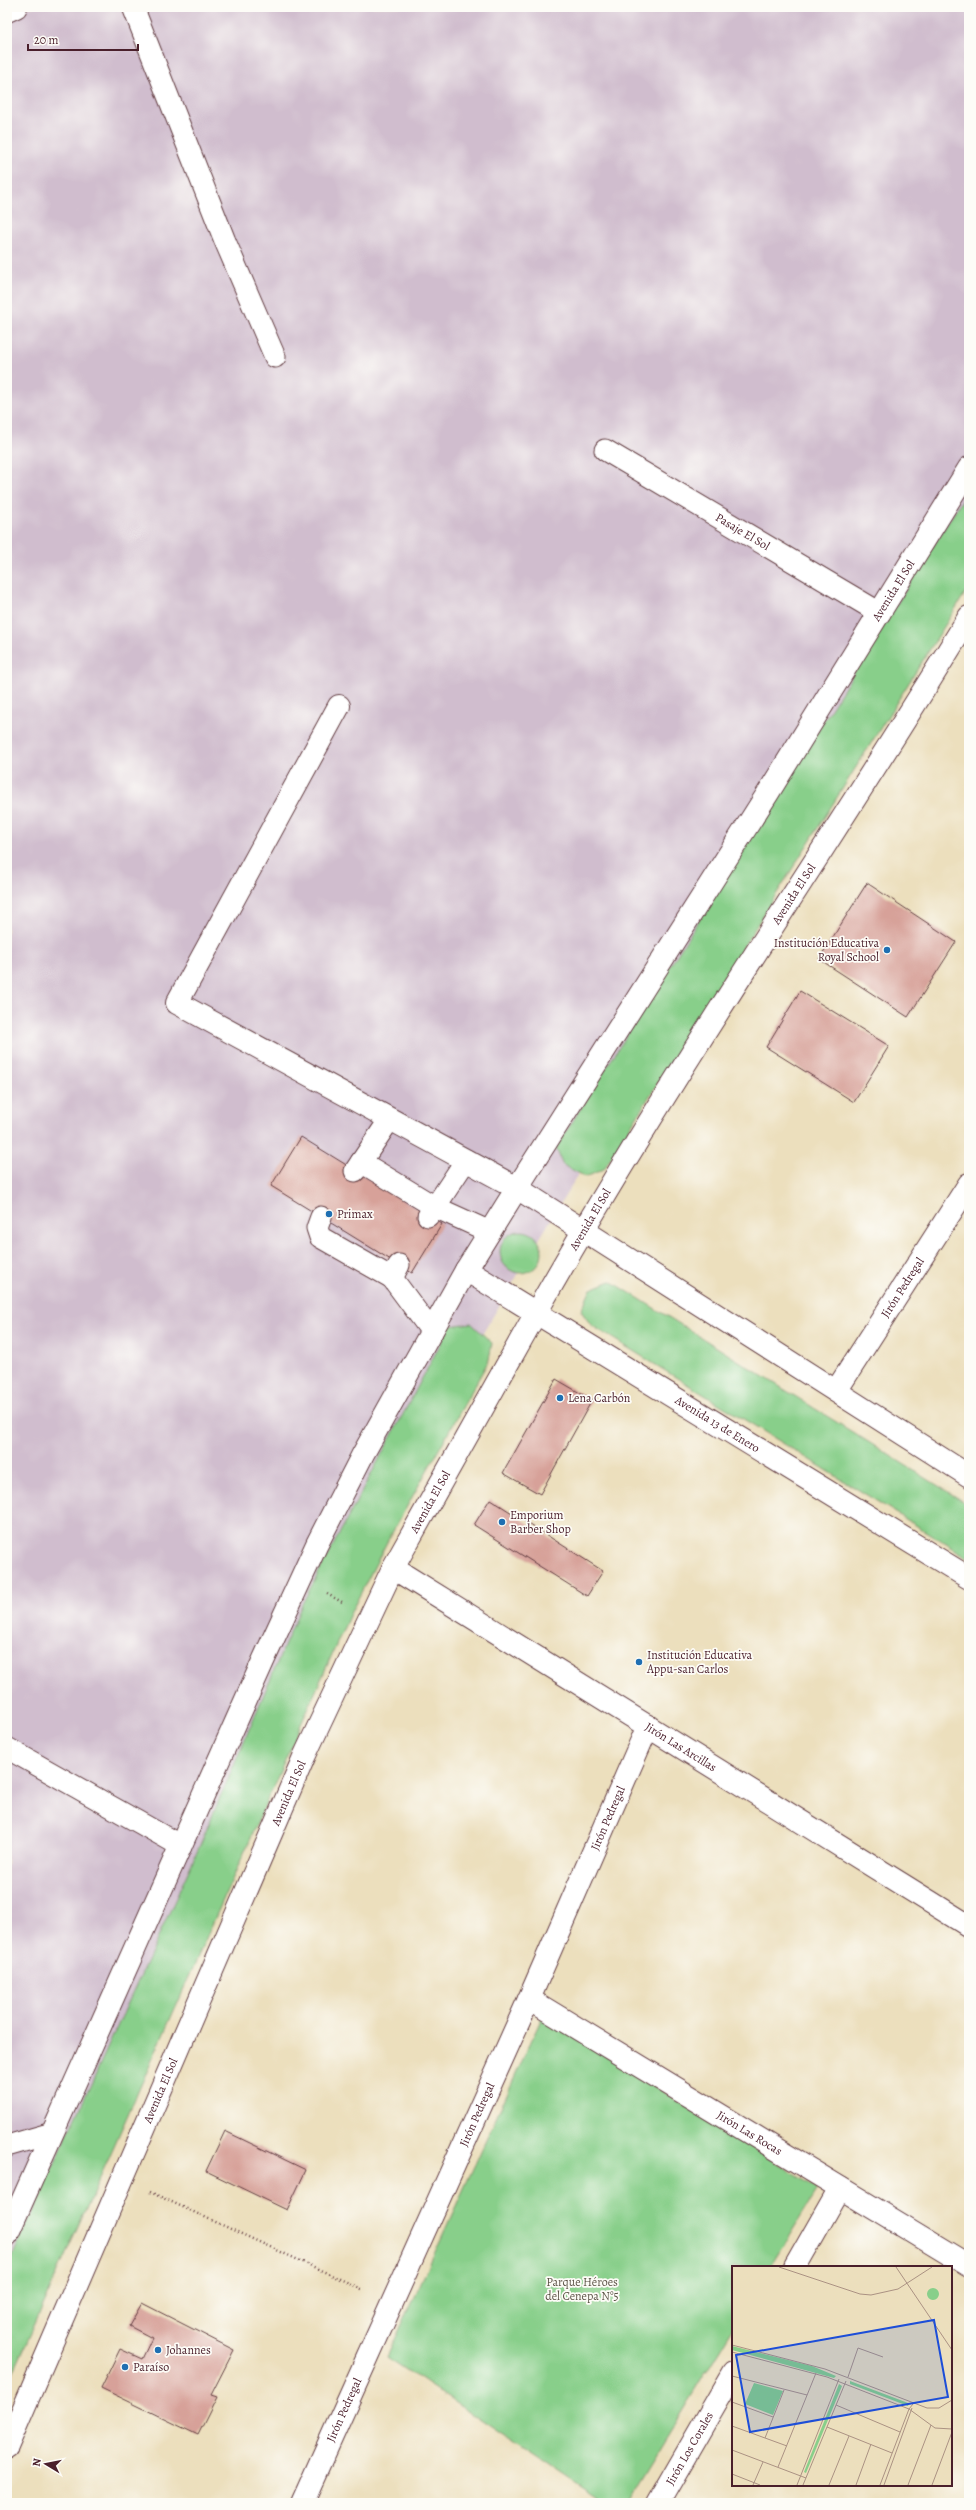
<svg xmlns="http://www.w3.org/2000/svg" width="976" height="2510" viewBox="0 0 976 2510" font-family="Alegreya,serif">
  <rect width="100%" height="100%" fill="#fdfcf7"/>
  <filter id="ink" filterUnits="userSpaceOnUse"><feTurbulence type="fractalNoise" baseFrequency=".025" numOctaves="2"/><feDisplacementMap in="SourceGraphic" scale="8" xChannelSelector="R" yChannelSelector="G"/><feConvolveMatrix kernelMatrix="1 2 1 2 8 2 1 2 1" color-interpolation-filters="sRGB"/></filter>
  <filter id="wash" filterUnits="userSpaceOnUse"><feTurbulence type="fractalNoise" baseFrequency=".012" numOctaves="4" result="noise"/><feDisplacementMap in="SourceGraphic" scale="16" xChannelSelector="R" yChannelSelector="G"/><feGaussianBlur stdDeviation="0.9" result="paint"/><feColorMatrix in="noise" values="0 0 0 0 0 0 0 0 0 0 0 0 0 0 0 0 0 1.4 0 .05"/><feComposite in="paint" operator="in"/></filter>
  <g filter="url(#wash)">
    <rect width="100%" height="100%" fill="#ecdfbd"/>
    <path fill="#d0bdce" d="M7,7H969V537L639,1073L349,1556L7,2328Z"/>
    <g fill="#88cf8a" stroke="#69775a">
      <path d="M969,495V587L604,1169L586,1177L563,1165L556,1148L964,497Z"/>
      <circle cx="521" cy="1252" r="21"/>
      <path d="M611,1281L969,1505V1558L591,1325L581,1311L591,1289Z"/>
      <path d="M471,1323L492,1343L489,1360L387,1542L350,1614L7,2387V2268L197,1852L303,1602L450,1326Z"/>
      <path d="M543,2015L818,2189L770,2267H733V2328L626,2503H604L387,2357Z"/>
    </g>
    <g id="blocks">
      <g fill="#d7a199">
        <path d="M867,883L956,942L908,1017L819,959Z"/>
        <path d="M800,991L889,1046L854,1102L766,1047Z"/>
        <path d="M301,1137L442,1224L412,1273L271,1186Z"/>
        <path d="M556,1379L592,1400L540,1494L503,1473Z"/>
        <path d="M490,1499L603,1571L587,1596L474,1525Z"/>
        <path d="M225,2131L306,2170L287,2210L206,2171Z"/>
        <path d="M142,2303L234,2350L211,2395L217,2397L198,2435L101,2388L120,2349L142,2359L152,2338L129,2326Z"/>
      </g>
    </g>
  </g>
  <g filter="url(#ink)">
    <use href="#blocks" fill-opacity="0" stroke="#623c41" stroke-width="1"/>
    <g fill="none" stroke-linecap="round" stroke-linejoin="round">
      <g stroke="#623c41" stroke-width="23">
        <g id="service">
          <path d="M133,7L225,241L275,357"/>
          <path id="s1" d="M605,450L880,613"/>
          <path d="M361,1162L435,1207L466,1160"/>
          <path d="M355,1171L390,1119"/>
          <path d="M428,1216L435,1207L490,1232"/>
          <path d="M321,1217L317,1228L320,1237L392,1278"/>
          <path d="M399,1265L392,1278L432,1332"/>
          <path d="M7,1748L181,1846"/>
          <path d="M7,2146L52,2133"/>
        </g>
      </g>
      <g stroke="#623c41" stroke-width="24">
        <g id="minor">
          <path d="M339,706L177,1003L517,1188"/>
          <path id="s2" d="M836,1391L969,1184"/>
          <path id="s3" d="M393,1568L969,1926"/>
          <path id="s4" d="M529,1999L969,2266"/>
          <path d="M795,2267L840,2188"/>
          <path id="s5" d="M302,2503L529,1999L648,1726"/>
          <path id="s6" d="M658,2503L733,2373"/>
        </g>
      </g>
      <g stroke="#623c41" stroke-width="24">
        <path id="tertiary" d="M7,11L16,7"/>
      </g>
      <g stroke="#623c41" stroke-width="24">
        <g id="secondary">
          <path d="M517,1188L969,1476"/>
          <path id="s7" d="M466,1270L969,1578"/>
          <path id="s8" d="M536,1313C670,1074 827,850 969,617"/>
        </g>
      </g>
      <g stroke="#623c41" stroke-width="24">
        <g id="primary">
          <path id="s9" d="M7,2235L264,1659L317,1544L363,1454L466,1270L517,1188L768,793L969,468"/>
          <path id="s10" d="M7,2447L304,1757L393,1568L536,1313"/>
        </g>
      </g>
      <g stroke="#623c41" stroke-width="2.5" stroke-dasharray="1 3" stroke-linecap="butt">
        <path d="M327,1594L344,1603"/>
        <path d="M150,2192L364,2290"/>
      </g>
      <use href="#service" stroke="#fff" stroke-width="21"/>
      <use href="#minor" stroke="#fff" stroke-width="22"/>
      <use href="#tertiary" stroke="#fff" stroke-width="22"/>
      <use href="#secondary" stroke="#fff" stroke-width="22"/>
      <use href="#primary" stroke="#fff" stroke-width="22"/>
    </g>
  </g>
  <g fill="#1f6fb2" stroke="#fdfcf7" stroke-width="1.5">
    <circle cx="887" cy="950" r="4"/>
    <circle cx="329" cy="1214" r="4"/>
    <circle cx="560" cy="1398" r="4"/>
    <circle cx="502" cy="1522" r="4"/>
    <circle cx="639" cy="1662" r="4"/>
    <circle cx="158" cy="2350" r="4"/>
    <circle cx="125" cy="2367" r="4"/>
  </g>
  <g text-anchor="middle" stroke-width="3.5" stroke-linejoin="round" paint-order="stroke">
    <g font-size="12" fill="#4a1f2b" stroke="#fdfcf7">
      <text dy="4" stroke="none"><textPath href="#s1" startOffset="160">Pasaje El Sol</textPath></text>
      <text dy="4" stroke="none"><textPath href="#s9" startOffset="1872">Avenida El Sol</textPath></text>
      <text dy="4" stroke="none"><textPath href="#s8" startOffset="492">Avenida El Sol</textPath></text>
      <text dy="4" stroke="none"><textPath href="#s8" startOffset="108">Avenida El Sol</textPath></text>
      <text dy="4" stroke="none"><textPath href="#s2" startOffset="123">Jirón Pedregal</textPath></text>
      <text dy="4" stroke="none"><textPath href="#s7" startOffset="295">Avenida 13 de Enero</textPath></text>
      <text dy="4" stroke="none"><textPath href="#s10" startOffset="1036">Avenida El Sol</textPath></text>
      <text dy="4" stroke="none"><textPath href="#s3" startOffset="339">Jirón Las Arcillas</textPath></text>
      <text dy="4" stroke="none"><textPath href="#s10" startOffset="712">Avenida El Sol</textPath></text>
      <text dy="4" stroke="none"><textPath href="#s5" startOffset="750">Jirón Pedregal</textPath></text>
      <text dy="4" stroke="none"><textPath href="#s10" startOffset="388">Avenida El Sol</textPath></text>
      <text dy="4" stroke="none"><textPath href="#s5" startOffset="426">Jirón Pedregal</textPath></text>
      <text dy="4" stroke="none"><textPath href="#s4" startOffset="258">Jirón Las Rocas</textPath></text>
      <text dy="4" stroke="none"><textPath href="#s5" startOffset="102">Jirón Pedregal</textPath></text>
      <text dy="4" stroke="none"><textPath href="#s6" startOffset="63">Jirón Los Corales</textPath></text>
    </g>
    <g font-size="12" fill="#4a1f2b" stroke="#fdfcf7" text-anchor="start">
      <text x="879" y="947" text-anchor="end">Institución Educativa<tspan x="879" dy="14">Royal School</tspan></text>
      <text x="337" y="1218">Primax</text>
      <text x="568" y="1402">Lena Carbón</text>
      <text x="510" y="1519">Emporium<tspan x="510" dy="14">Barber Shop</tspan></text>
      <text x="647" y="1659">Institución Educativa<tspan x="647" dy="14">Appu-san Carlos</tspan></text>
      <text x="166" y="2354">Johannes</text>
      <text x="133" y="2371">Paraíso</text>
    </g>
    <g font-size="12" fill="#5d5448" stroke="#fdfcf7">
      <text x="582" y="2286">Parque Héroes<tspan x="582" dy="14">del Cenepa N°5</tspan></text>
    </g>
  </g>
  <g transform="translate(732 2266)">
    <rect width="220" height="220" fill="#ecdfbd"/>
    <path d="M195 28a6 6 0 1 1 12 0a6 6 0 1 1-12 0ZM0,80L80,100L104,110L102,112L0,84ZM118,115L176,137L177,138L176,140L118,118ZM22,117L51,125L41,149L13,138ZM107,118L110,120L74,207L72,206Z" fill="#88cf8a"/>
    <path fill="none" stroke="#ab9283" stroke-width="1" d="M47,1L128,28L139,29L166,23L200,1M164,1L220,84M0,79L93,103L195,142H207L220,134M0,86L95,111L177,143L203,162L220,163M0,110L75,129M116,111L126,82L151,91M0,136L41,151M104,139L168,166M0,160L55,180M95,161L160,187M33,172L52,124M0,184L74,212M46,201L84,107M0,208L28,219M21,219L31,196M65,219L107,113M71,219L114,115M97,219L117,170M124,219L139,178M148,219L177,143L181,138M152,219L180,142M176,219L199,159M200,219L220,166"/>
    <path fill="#1d4ed8" fill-opacity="0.15" stroke="#1d4ed8" stroke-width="2" d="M202,54L216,131L18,166L4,89Z"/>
    <rect width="220" height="220" fill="none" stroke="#4a1f2b" stroke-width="2"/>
  </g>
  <rect width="976" height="2510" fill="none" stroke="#fdfcf7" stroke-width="24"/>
  <g transform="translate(46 2464) rotate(280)" stroke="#fdfcf7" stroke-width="3" paint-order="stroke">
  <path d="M0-3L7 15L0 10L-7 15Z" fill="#4a1f2b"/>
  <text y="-6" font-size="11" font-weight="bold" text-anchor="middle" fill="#4a1f2b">N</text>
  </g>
  <path d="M28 44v6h110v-6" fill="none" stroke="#4a1f2b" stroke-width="2"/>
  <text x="34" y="44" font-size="12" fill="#4a1f2b" stroke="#fdfcf7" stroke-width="3" paint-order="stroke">20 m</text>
</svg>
